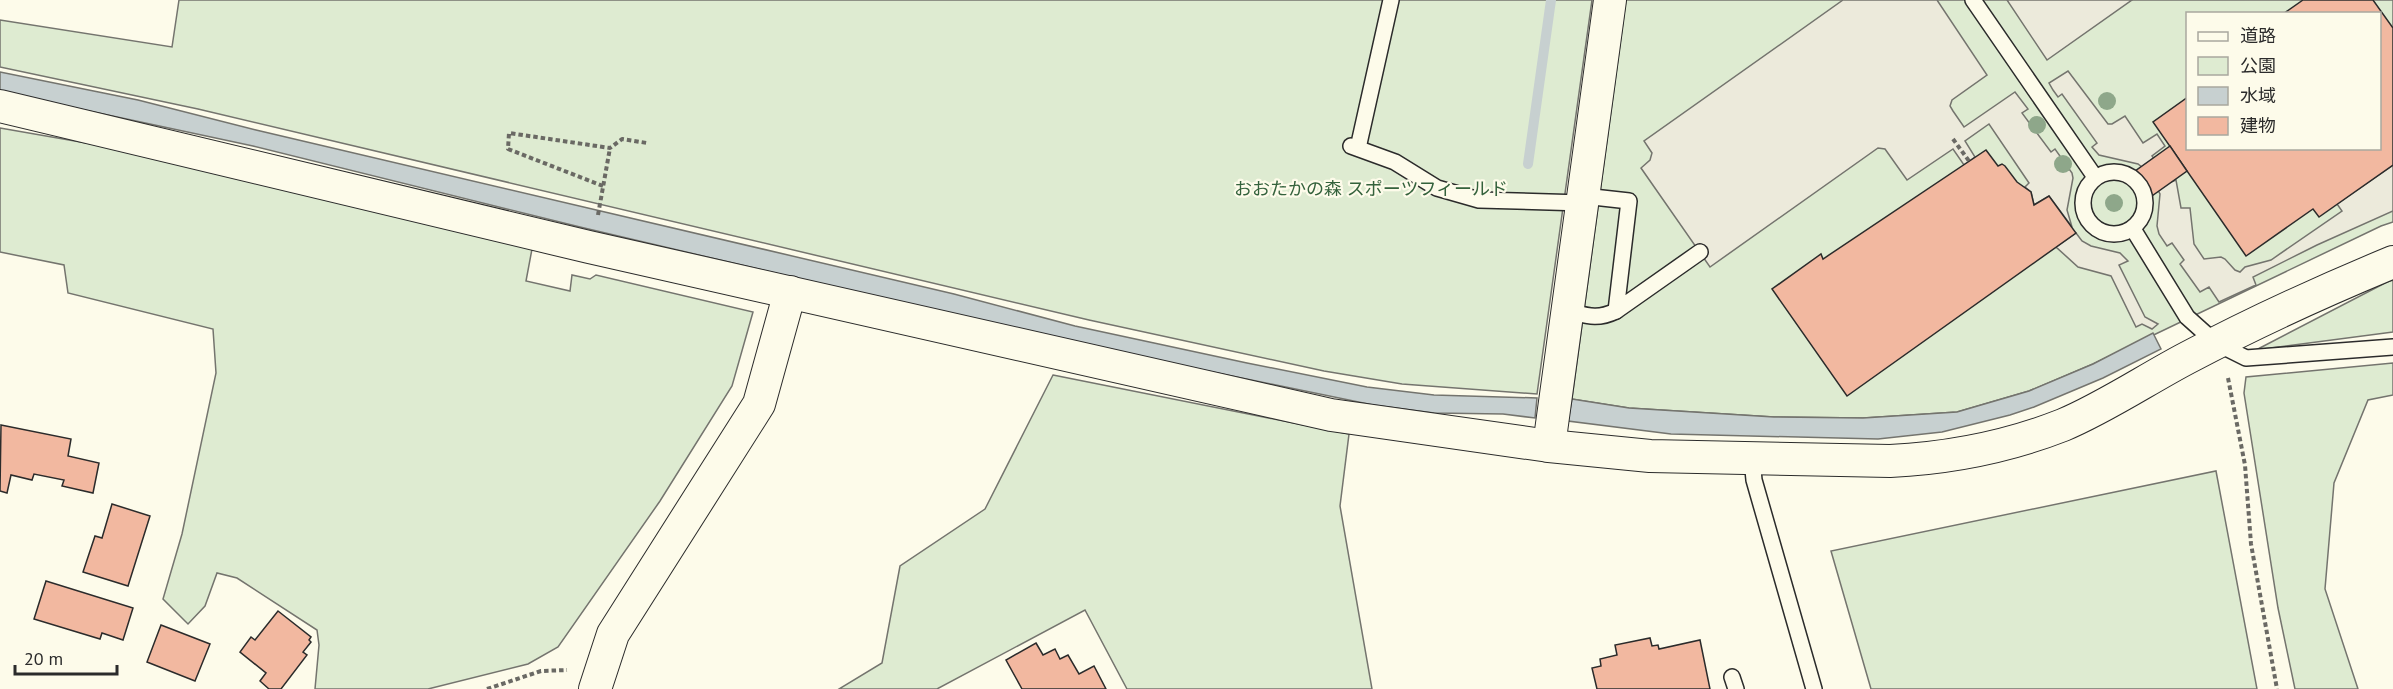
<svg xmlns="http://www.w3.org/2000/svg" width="2393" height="689" viewBox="0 0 2393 689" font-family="'PT Sans','Noto Sans JP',sans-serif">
  <rect width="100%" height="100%" fill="#fdfbea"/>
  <g fill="#deebd1" stroke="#74746e" stroke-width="1.5" fill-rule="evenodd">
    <path d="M179,0H1592L1537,394L1402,384L1324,371L1089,320L198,109L0,67V20L172,47Z"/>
    <path d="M1626,0H2393V222L2381,226L2093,364L2029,391L1957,412L1863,418L1774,417L1629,408L1572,399ZM2188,14H2380V148H2188Z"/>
    <path d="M0,128L138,152L532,249L526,281L570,291L572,275L590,279L596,275L753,312L732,386L660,501L558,647L528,664L428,689H315L319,645L317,630L237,578L217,573L205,606L188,624L163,599L182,534L216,373L213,329L68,293L64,265L0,252Z"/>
    <path d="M2393,280V332L2256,350L2387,282Z"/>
    <path d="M2393,363V395L2368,400L2334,483L2325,589L2358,689H2295L2278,608L2244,393L2246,377Z"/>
    <path d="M1053,375L1349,434L1340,506L1372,689H1127L1085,610L937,689H839L882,663L900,566L985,509Z"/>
    <path d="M2216,471L2257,689H1871L1831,551Z"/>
  </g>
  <g fill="#eceadb" stroke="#74746e" stroke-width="1.5">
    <path d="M1843,0H1937L1987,75L1952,100L1950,106L1953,111L1964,127L2015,92L2028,109L2022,113L2051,152L2055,149L2072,173L2073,178L2067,210L2072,227L2049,196L2034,205L2031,192L2025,187L2029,183L1989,124L1965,141L1975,157L1964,165L1953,149L1907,180L1885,149L1878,148L1710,267L1641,168L1650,160L1652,153L1644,141Z"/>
    <path d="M2007,0H2132L2047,60Z"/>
    <path d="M2068,71L2108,124H2112L2125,116L2143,143L2157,134L2165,146L2152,156L2171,182L2176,180L2181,208H2190L2194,244L2204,259L2221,257L2225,259L2235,270L2240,272L2245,267L2271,260L2342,211L2337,204L2393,165V211L2317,245L2253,277L2256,285L2219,302L2209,287L2200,292L2180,264L2184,260L2172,243L2167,246L2159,234L2157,226L2160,194L2148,172L2138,164L2099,155L2092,147L2097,143L2062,94L2058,97L2053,90L2049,83Z"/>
    <path d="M2076,233L2082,241L2091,246L2120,253L2128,261L2119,265L2145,317L2158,324L2152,329L2142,324L2136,327L2111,276L2078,267L2056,247Z"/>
  </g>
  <g fill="#c7d0d0" stroke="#74746e" stroke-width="1.5">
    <path d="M0,72L138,100L256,130L954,294L1075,326L1247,363L1367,387L1434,395L1537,398L1535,418L1503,414L1434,413L1373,405L1072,343L580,227L253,146L0,92Z"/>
    <path d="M2153,333L2161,349L2103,378L2034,407L2010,415L1942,432L1878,439L1671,434L1568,421L1572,399L1629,408L1774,417L1863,418L1957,412L2029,391L2093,364Z"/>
  </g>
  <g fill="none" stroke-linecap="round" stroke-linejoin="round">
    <path stroke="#c7d0d0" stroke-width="10" d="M1528,164L1551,0"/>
  </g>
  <g fill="#f2b8a0" stroke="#2b2b2b" stroke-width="1.5">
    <path d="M2303,0H2373L2393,28V165L2319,217L2313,209L2246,256L2153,122L2188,97V148H2380V14H2283Z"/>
    <path d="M2170,146L2187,171L2149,198L2131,174Z"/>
    <path d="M1986,150L1998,166L2002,164L2005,166L2017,182L2031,192L2034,205L2049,196L2076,233L1847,396L1772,289L1821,254L1823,259Z"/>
    <path d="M1,425L71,439L68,456L99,463L93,493L62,486L64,480L34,474L32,480L11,475L7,493L0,491Z"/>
    <path d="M112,504L150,516L128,586L83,572L95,536L102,538Z"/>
    <path d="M46,581L133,608L123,640L102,633L100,639L34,619Z"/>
    <path d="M278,611L311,637L309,640L311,642L303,652L307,655L281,689H269L260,681L266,673L240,652L251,637L255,640Z"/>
    <path d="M161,625L210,644L195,681L147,662Z"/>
    <path d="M1650,638L1652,646L1658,645L1659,649L1700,640L1710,689H1597L1592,668L1601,666L1600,659L1617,655L1615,645Z"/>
    <path d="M1036,643L1043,655L1055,649L1060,659L1068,655L1079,674L1094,666L1106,689H1022L1006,660Z"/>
  </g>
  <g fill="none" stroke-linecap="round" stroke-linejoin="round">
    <g stroke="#2b2b2b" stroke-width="18">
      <g id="lane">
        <path d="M1973,0L2095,177"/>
        <path d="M1351,146L1395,162L1437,188L1479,200L1583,203"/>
        <path d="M1358,148L1391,0"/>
        <circle cx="2114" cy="203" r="31"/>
        <path d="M1584,196L1629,201L1616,311L1700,252"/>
        <path d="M2133,229L2187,317L2216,343L2246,358L2393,347"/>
        <path d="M1568,311C1588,316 1597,320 1616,311"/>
        <path d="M1752,459L1754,480L1814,689"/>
        <path d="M1732,677L1736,689"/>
      </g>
    </g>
    <g stroke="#2b2b2b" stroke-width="34">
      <g id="street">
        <path d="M0,106L589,247L1331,415L1549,446L1650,456L1890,461C1950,458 2007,447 2063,425C2104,408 2147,379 2187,358C2253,323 2323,291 2393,262"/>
        <path d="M1549,446L1610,0"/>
        <path d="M595,689L613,634L759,404L790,292"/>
      </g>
    </g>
    <g stroke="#6a6964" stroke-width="4" stroke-dasharray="4.5 3" stroke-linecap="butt">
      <path d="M1953,139L1969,161"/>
      <path d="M603,186L508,149L509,133L610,148L622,139L647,143"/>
      <path d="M598,215L610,148"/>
      <path d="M2228,378L2245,465L2251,544L2277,689"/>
      <path d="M487,689L541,671L567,670"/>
    </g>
    <use href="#lane" stroke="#fdfbea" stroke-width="15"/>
    <use href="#street" stroke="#fdfbea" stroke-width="32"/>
  </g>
  <g fill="#8ea78a">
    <circle cx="2107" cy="101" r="9"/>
    <circle cx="2037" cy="125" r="9"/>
    <circle cx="2063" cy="164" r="9"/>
    <circle cx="2114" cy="203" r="9"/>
  </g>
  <g text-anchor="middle" stroke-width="4.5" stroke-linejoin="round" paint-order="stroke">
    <g font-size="18" fill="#34623c" stroke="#fdfbea">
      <text x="1371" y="195">おおたかの森 スポーツフィールド</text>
    </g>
  </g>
  <rect x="2186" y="12" width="195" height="138" fill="#fdfbea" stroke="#a9a89e" stroke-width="1.5"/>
  <rect x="2198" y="32" width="30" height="9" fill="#fdfbea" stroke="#a9a89e" stroke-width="1.5"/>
  <text x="2240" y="42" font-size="18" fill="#2b2b2b">道路</text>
  <rect x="2198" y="57" width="30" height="18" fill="#deebd1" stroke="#a9a89e" stroke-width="1.5"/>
  <text x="2240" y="72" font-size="18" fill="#2b2b2b">公園</text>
  <rect x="2198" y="87" width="30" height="18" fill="#c7d0d0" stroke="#a9a89e" stroke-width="1.5"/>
  <text x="2240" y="102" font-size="18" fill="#2b2b2b">水域</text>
  <rect x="2198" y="117" width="30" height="18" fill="#f2b8a0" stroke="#a9a89e" stroke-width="1.5"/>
  <text x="2240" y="132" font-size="18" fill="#2b2b2b">建物</text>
  <path d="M15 665v9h102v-9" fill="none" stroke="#2b2b2b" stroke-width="3"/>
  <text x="24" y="665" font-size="18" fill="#2b2b2b" stroke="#fdfbea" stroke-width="4.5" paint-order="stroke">20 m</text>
</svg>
